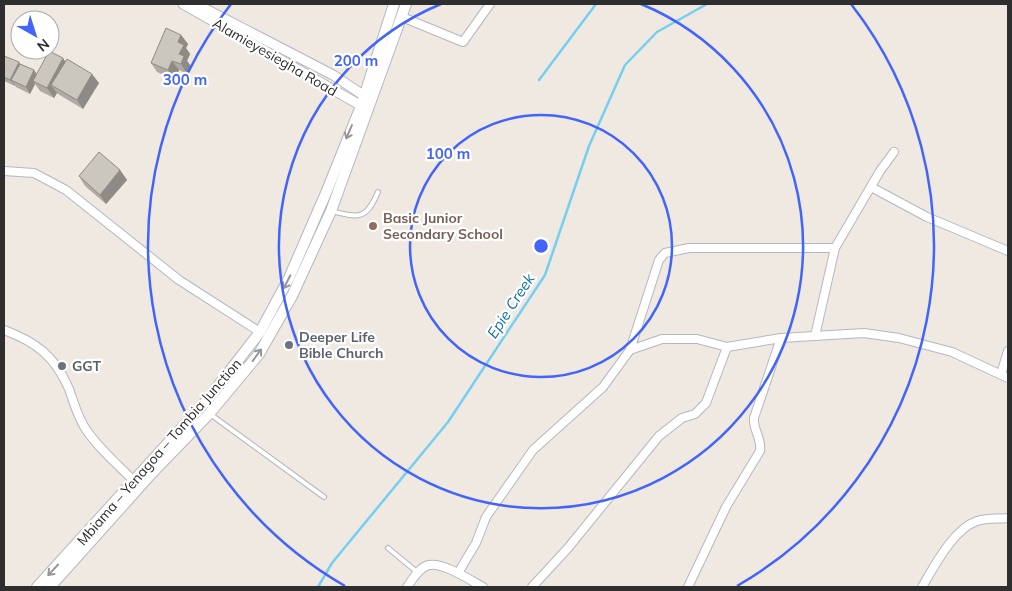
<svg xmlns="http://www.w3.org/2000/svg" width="1012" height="591" viewBox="0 0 1012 591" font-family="Mulish,sans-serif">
  <rect width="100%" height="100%" fill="#efe9e1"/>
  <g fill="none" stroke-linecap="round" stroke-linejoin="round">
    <g stroke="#75cff0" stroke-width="2.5">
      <path d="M539,80L596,4"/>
      <path d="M318,587L332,563L448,422L545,275L589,146L625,65L657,32L707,4"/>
    </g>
    <g stroke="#b4b7c1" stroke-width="6">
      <g id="service">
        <path d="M331,211C359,218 366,220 378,192"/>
        <path d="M210,414L324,497"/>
        <path d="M388,548L417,572"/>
      </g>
    </g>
    <g stroke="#b4b7c1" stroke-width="10">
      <g id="minor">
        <path d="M402,17L463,42L490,4"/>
        <path d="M4,171L34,173L66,190L179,280L260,332"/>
        <path d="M871,187L927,217L1008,251"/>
        <path d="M4,330C36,342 55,356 69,389C74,403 77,415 85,428C98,448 117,464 134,481"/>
        <path d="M815,336L835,248L880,171L894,152"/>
        <path d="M630,350L662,339H697L727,347L781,338L864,333L899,338L952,352L1008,378"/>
        <path d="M1001,374L1008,351"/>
        <path d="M458,573L476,543L486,517L533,450L603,387L630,350L659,260L665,253L689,248H835"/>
        <path d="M407,587C412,580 419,567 429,565C443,562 470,580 483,587"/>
        <path d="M532,587L568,548L659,436L682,418L695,414L706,403L727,347"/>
        <path d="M688,587L726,507L760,451C762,438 753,431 754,418L781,338"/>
        <path d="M922,587C934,567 953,529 977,521C986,518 998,519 1008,518"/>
      </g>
    </g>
    <g stroke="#b4b7c1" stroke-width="11">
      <g id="tertiary">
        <path d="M183,4L367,109"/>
        <path d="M196,4L333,75L369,99"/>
      </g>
    </g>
    <g stroke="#b4b7c1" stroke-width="12">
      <g id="secondary">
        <path d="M37,587L208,399L260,332L289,278L326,193L361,106L394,4"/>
        <path d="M50,587L152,473L209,414L259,354L292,296L331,211L406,4"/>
      </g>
    </g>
    <use href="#service" stroke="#fff" stroke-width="4"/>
    <use href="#minor" stroke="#fff" stroke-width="8"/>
    <use href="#tertiary" stroke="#fff" stroke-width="9"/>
    <use href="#secondary" stroke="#fff" stroke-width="10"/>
  </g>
  <g fill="#afaba4">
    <path d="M181,35L188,44L186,48L190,54L187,61L191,66L187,74L179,70L175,80L157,72L151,63Z"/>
    <path d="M4,57L34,70L37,74L65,61L99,83L83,109L58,94L57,93L54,98L40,91L35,84L30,94L16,87L15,85V86L4,81Z"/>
    <path d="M120,170L127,180L106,204L85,186L79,176Z"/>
  </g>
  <g fill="#8e8b86">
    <path d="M181,35L188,44L186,48L190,54L187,61L191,66L187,74L181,64L178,42Z"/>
    <path d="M63,58L69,67L51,85L57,93L54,98L47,88Z"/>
    <path d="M172,61L179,70L175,80L168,70Z"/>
    <path d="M19,62L23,69L11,80L15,85V86L10,80Z"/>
    <path d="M34,70L38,77L33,81L35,84L30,94L26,87Z"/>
    <path d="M92,74L99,83L83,109L77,100Z"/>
    <path d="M120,170L127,180L106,204L100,195Z"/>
  </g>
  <g fill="#cbc7bf" stroke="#8e8b86">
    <path d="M166,28L181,35L178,42L184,45L179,54L184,56L181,64L172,61L168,70L151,63Z"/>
    <path d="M49,51L63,58L47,88L33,81Z"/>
    <path d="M4,56L19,62L10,80L4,77Z"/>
    <path d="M67,59L92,74L77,100L51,85Z"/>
    <path d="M20,64L34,70L26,87L11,80Z"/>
    <path d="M99,152L120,170L100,195L79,176Z"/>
  </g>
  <defs><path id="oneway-shaft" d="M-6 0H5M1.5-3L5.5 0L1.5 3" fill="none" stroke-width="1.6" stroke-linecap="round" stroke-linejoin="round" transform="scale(1.25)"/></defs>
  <g stroke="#969696">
    <use href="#oneway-shaft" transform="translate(349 132) rotate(113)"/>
    <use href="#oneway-shaft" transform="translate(287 282) rotate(117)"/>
    <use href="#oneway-shaft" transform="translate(257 355) rotate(-54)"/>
    <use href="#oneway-shaft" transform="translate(53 570) rotate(133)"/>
  </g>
  <g fill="none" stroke="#4264fb" stroke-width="2.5">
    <circle cx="541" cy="246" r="131"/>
    <path d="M641 4A262 262 0 1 1 441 4"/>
    <path d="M345 586A393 393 0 0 1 231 4M851 4A393 393 0 0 1 737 586"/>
  </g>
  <circle fill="#8d6e63" stroke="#fff" stroke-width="2" cx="373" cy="226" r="5"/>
  <g fill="#6b7280" stroke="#fff" stroke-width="2">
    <circle cx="289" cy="345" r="5"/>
    <circle cx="62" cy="366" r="5"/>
  </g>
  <g text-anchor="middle" stroke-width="4.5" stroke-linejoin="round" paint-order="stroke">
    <g font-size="14" fill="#2e2e2e" stroke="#fff">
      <text transform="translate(275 57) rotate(30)" y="5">Alamieyesiegha Road</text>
      <text transform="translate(159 452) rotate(-49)" y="5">Mbiama – Yenagoa – Tombia Junction</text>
    </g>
    <g font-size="14" font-weight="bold" fill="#785e54" stroke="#fff" text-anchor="start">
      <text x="383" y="223">Basic Junior<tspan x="383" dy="16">Secondary School</tspan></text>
    </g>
    <g font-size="14" font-weight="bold" fill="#5b616d" stroke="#fff" text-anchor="start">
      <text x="299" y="342">Deeper Life<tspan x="299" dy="16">Bible Church</tspan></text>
      <text x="72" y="371">GGT</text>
    </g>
    <g font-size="15" font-style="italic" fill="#0d6fa3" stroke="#fff">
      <text transform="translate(511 306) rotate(-57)" y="5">Epie Creek</text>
    </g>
  </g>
  <circle cx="541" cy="246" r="8" fill="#4264fb" stroke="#fff" stroke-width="2.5"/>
  <g font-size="15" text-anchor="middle" font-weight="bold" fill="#4264fb" stroke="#fff" stroke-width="4.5" stroke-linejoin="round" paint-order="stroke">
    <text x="356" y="66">200 m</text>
    <text x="185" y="85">300 m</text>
    <text x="448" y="159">100 m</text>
  </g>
  <rect width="1012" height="591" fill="none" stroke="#2e2e2e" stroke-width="10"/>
  <g transform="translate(35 35) rotate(141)"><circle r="24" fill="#ffffff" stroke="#ababab"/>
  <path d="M0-4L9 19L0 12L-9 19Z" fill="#4264fb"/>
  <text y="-8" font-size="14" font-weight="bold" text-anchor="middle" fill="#2e2e2e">N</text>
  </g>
</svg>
